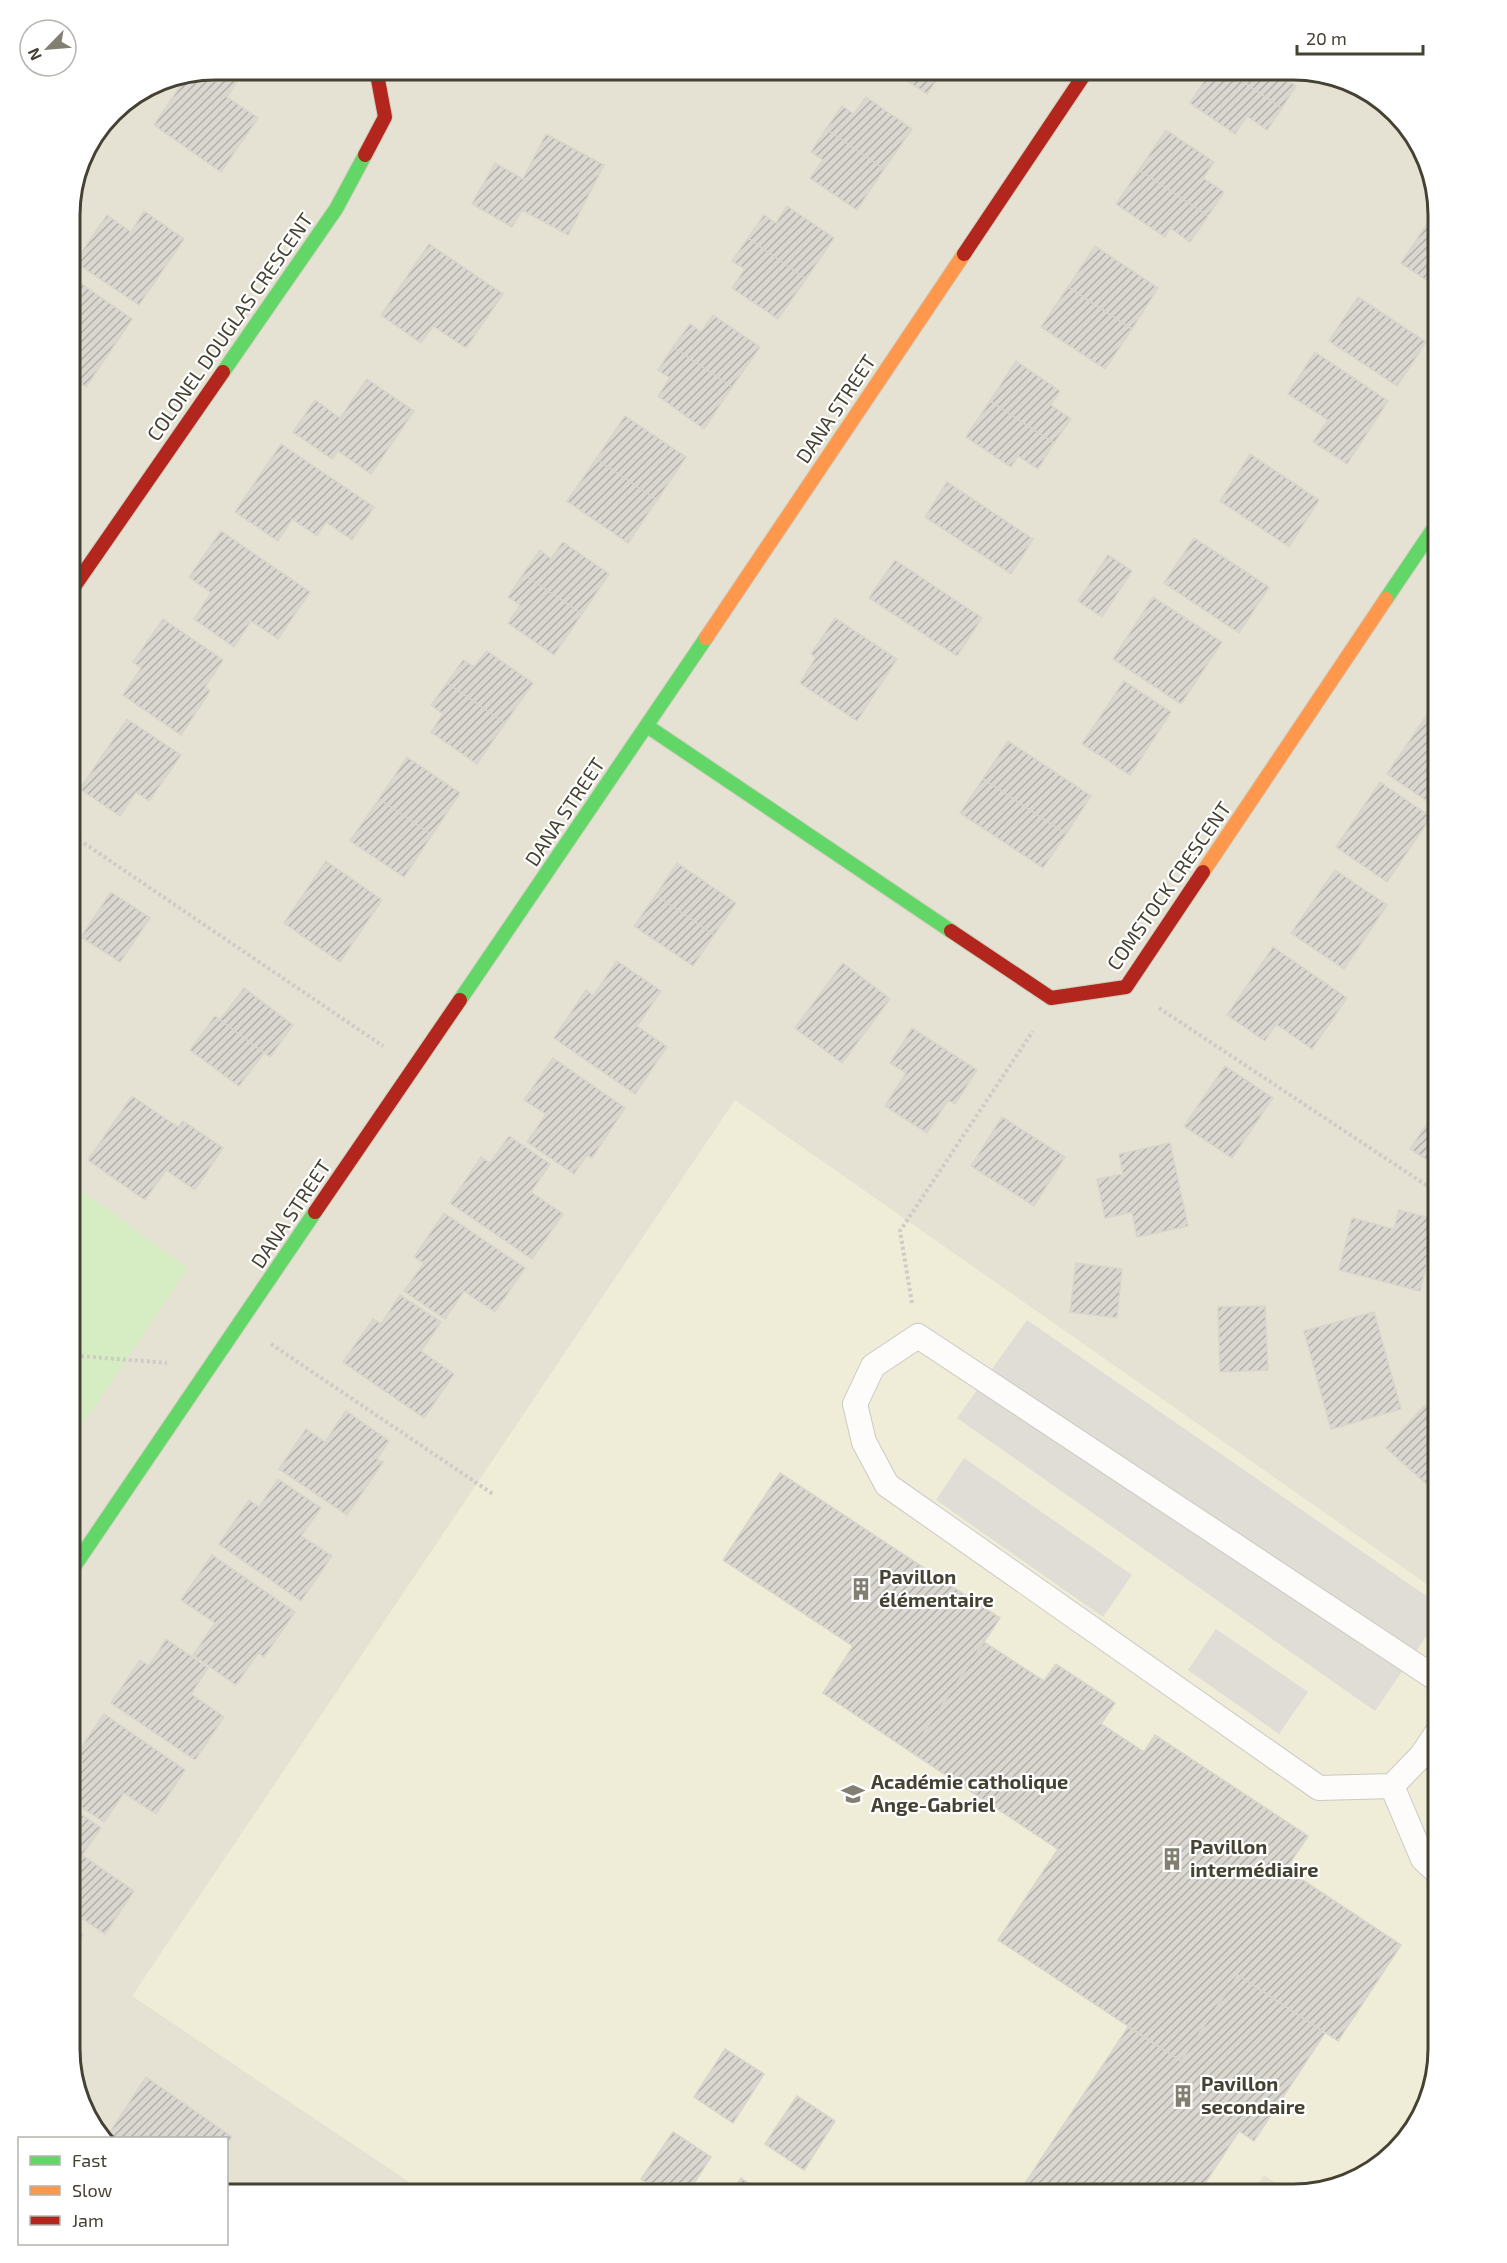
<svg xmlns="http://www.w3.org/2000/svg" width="1507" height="2263" viewBox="0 0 1507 2263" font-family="'Exo 2',sans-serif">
  <defs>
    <pattern id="building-hatch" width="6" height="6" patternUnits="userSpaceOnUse" patternTransform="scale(1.5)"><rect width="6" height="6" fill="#d9d7cf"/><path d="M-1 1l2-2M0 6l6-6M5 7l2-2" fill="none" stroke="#b2b0a9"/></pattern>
  </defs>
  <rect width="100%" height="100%" fill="#f0eee6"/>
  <path fill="#e5e2d3" d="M214,69H1302L1366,89L1419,142L1438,214V2049L1418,2122L1365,2175L1293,2194H227L226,2138H106L88,2121L69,2049V205L80,158L112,111L159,80Z"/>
  <path fill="#efecd7" d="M735,1100L1438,1592V2049L1418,2122L1365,2175L1293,2194L1264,2175L1250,2194H427L132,1996Z"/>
  <g fill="#d6edc4">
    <path d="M69,1182L188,1268L69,1445Z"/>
    <path d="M825,2183L853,2194H806Z"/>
  </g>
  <g fill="#dfddd6">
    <path d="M1027,1320L1438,1604V1619L1375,1711L957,1418Z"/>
    <path d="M964,1458L1132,1575L1103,1617L936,1500Z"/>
    <path d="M1216,1629L1308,1692L1279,1734L1188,1670Z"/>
  </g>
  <g fill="url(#building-hatch)" stroke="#d8d6cc" stroke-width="1.5">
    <path d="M214,69H241L244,71L227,97L258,118L221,172L154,125L185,79L182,75Z"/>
    <path d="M889,69H944L927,94Z"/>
    <path d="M1212,69H1224L1282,108L1267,130L1247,116L1235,134L1190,103Z"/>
    <path d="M1224,69H1278L1276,72L1296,86L1282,108Z"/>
    <path d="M866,97L912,129L884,169L826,129L842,106L854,114Z"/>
    <path d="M826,129L884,169L857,210L810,178L823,160L811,152Z"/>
    <path d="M1166,130L1214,162L1203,178L1224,192L1208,216L1139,170Z"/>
    <path d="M546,134L604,165L568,235L522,210L512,227L472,204L495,163L523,179Z"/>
    <path d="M1139,170L1208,216L1190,242L1170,228L1165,237L1116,204Z"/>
    <path d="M787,206L834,238L806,279L748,238L764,215L776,223Z"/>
    <path d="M1437,209L1438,214V288L1401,263Z"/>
    <path d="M144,211L184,239L139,305L75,262L107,215L131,232Z"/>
    <path d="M748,238L806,279L778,319L732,288L745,269L732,261Z"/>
    <path d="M429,244L503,294L466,348L433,326L421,343L381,315Z"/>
    <path d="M1095,246L1158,288L1132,329L1068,287Z"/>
    <path d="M73,278L132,319L86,387L69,376V283Z"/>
    <path d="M1068,287L1132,329L1105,369L1041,327Z"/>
    <path d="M1358,297L1426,342L1397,386L1329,341Z"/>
    <path d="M713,315L760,347L732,387L673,347L690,324L701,332Z"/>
    <path d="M673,347L732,387L704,429L658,396L670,378L658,370Z"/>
    <path d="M1315,352L1388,401L1347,464L1313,442L1328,420L1288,394Z"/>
    <path d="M1016,361L1060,391L1051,405L1071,419L1054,443L990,401Z"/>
    <path d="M367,379L414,411L371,474L338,451L332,459L293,432L315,400L340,418Z"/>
    <path d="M990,401L1054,443L1038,469L1018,456L1011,467L966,437Z"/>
    <path d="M625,416L686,457L657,500L596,459Z"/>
    <path d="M281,444L374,507L352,540L326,522L317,536L292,519L278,541L235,512Z"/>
    <path d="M1250,454L1319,500L1289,547L1220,501Z"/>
    <path d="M596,459L657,500L628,543L567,501Z"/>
    <path d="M947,482L1033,539L1011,574L925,517Z"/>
    <path d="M221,531L310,592L278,639L251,621L234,647L194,619L211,593L189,577Z"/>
    <path d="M1194,538L1269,587L1239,633L1164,583Z"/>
    <path d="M563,542L609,574L582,614L523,574L540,550L551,559Z"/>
    <path d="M1108,555L1132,571L1102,617L1078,601Z"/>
    <path d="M895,560L982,618L957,656L869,598Z"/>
    <path d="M523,574L582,614L554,655L508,623L520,605L508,597Z"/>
    <path d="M1153,597L1222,642L1181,704L1113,659Z"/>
    <path d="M835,618L897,659L857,721L800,683L816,657L811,654Z"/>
    <path d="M163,619L223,660L205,687L210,691L181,735L123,695L141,668L133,662Z"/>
    <path d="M487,651L533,683L505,723L447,683L463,660L474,667Z"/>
    <path d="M1124,681L1171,712L1130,775L1082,744Z"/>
    <path d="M447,683L505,723L477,764L431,732L443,714L431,705Z"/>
    <path d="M1433,706L1438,709V791L1430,803L1387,774Z"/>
    <path d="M127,719L181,755L149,801L136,792L120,816L80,789Z"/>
    <path d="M1008,741L1091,796L1066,834L983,779Z"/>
    <path d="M407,757L460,793L432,835L379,799Z"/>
    <path d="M983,779L1066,834L1043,868L960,813Z"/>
    <path d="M1380,782L1431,817L1387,882L1336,847Z"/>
    <path d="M379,799L432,835L404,877L350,841Z"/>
    <path d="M326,861L382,900L340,962L284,923Z"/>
    <path d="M677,863L736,903L714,935L656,895Z"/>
    <path d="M1335,870L1387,905L1344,969L1291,933Z"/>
    <path d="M111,892L150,918L120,962L81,937Z"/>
    <path d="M656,895L714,935L693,966L634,926Z"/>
    <path d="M1273,947L1347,998L1312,1049L1276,1024L1265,1041L1227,1015Z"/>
    <path d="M617,961L661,991L637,1026L667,1047L635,1094L554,1038L586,990L593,996Z"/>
    <path d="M843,963L890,999L842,1063L795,1028Z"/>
    <path d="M244,988L293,1025L270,1057L220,1020Z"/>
    <path d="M215,1016L264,1053L239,1086L190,1050Z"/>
    <path d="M912,1028L977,1070L955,1104L948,1100L927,1133L885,1106L906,1073L890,1063Z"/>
    <path d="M553,1058L625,1108L592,1158L587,1155L574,1174L527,1142L546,1114L524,1100Z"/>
    <path d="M1225,1066L1273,1098L1232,1158L1184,1126Z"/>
    <path d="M132,1096L178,1127L183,1121L223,1148L195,1190L166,1170L145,1200L88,1160Z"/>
    <path d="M1438,1107V1167L1410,1149Z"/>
    <path d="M1002,1117L1065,1157L1034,1206L971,1166Z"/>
    <path d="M509,1136L550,1164L531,1192L563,1214L532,1259L450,1203L481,1157L490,1163Z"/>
    <path d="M1170,1143L1188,1226L1137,1237L1132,1212L1105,1218L1097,1179L1123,1174L1119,1154Z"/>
    <path d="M1399,1210L1438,1220L1420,1291L1339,1270L1352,1218L1394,1229Z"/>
    <path d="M444,1213L525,1268L495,1312L464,1291L445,1319L404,1291L424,1263L414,1257Z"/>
    <path d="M1076,1263L1122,1269L1117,1318L1070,1312Z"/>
    <path d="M400,1295L441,1322L421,1351L454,1374L424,1418L343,1362L373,1319L381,1324Z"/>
    <path d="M1265,1306L1268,1370L1220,1372L1218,1307Z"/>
    <path d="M1374,1312L1401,1409L1331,1429L1304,1331Z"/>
    <path d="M1425,1405L1438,1416V1494L1386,1448Z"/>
    <path d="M346,1411L389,1441L377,1459L383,1462L347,1515L279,1469L306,1429L325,1442Z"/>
    <path d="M780,1473L1000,1618L911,1752L823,1693L853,1646L723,1560Z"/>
    <path d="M278,1479L321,1508L301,1536L332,1556L301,1601L219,1544L249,1500L259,1507Z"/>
    <path d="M212,1555L295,1612L264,1657L258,1653L236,1685L193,1655L215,1623L181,1600Z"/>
    <path d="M166,1639L208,1668L191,1694L224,1717L195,1760L111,1703L140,1660L149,1666Z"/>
    <path d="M984,1642L1044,1681L1056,1664L1115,1703L1101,1724L1144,1752L1155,1735L1308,1836L1286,1869L1401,1945L1338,2041L1238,1975L1181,2061L998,1940L1058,1849L911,1752Z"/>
    <path d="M104,1714L185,1770L156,1814L124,1793L104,1822L69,1799V1785L83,1764L74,1758Z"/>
    <path d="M69,1806L101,1828L82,1855L134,1891L105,1934L69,1909Z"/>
    <path d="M69,1926L83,1935L69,1955Z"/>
    <path d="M1238,1975L1325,2033L1254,2141L1239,2131L1198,2194H1018L1128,2027L1181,2061Z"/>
    <path d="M725,2049L764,2074L733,2123L694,2097Z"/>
    <path d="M146,2077L232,2137L226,2145V2138H106Z"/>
    <path d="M797,2096L835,2121L804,2170L765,2144Z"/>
    <path d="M673,2132L711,2157L687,2194H663L641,2179Z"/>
    <path d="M741,2178L765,2194H730Z"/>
    <path d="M302,2186L313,2194H296Z"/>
  </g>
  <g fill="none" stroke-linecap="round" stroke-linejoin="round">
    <g stroke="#cccac2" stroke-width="26">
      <g id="lane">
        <path d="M1438,1731L1422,1755L1392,1786L1319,1788L887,1485L864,1442L855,1404L873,1366L918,1336L1438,1680"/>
        <path d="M1392,1786L1423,1859L1438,1873"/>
      </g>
    </g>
    <g stroke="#cfcebd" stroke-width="16">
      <g id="fast">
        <path d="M223,372L336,209L365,155"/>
        <path d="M1386,599L1438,522"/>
        <path d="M647,726L951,931"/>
        <path d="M460,1000L706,638"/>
        <path d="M69,1574L315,1212"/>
      </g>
    </g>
    <g stroke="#cfcebd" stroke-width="16">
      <g id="slow">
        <path d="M706,638L964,254"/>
        <path d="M1203,872L1386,599"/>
      </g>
    </g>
    <g stroke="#cfcebd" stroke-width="16">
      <g id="jam">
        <path d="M365,155L385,117L376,69"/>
        <path d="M964,254L1088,69"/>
        <path d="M69,594L223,372"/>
        <path d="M951,931L1051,998L1126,987L1203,872"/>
        <path d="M315,1212L460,1000"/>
      </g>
    </g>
    <g stroke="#ceccc6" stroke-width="4" stroke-dasharray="3 3" stroke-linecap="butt">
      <path d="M69,833L383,1046"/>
      <path d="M1159,1008L1438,1193"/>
      <path d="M912,1303L900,1231L1033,1031"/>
      <path d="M271,1344L493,1494"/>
      <path d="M69,1355L167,1363"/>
    </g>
    <use href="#lane" stroke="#fdfcfb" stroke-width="24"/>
    <use href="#fast" stroke="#63d668" stroke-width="14"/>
    <use href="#slow" stroke="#ff974d" stroke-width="14"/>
    <use href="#jam" stroke="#b3261e" stroke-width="14"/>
  </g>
  <defs>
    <g id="building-bare" transform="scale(1.8)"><path d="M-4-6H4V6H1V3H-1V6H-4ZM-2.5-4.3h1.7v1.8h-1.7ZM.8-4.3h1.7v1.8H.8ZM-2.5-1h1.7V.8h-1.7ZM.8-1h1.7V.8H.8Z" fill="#827e72" stroke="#fff" stroke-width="2.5" paint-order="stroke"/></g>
    <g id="school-bare" transform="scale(1.8)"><path d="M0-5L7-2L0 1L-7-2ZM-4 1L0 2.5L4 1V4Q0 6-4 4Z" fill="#827e72" stroke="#fff" stroke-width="2.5" paint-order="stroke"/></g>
  </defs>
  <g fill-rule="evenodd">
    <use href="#building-bare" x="861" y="1589"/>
    <use href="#school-bare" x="853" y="1794"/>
    <use href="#building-bare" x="1172" y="1859"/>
    <use href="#building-bare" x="1183" y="2096"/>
  </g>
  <g text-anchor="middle" stroke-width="4.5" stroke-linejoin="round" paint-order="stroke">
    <g font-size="20" fill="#464233" stroke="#fff">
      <text transform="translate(230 327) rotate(-55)" y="7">COLONEL DOUGLAS CRESCENT</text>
      <text transform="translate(836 409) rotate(-56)" y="7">DANA STREET</text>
      <text transform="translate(565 812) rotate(-56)" y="7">DANA STREET</text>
      <text transform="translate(1169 886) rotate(-55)" y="7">COMSTOCK CRESCENT</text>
      <text transform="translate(291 1214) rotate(-56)" y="7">DANA STREET</text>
    </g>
    <g font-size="20" font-weight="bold" fill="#464233" stroke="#fff" text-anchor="start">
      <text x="879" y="1584">Pavillon<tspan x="879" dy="23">élémentaire</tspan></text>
      <text x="871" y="1789">Académie catholique<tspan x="871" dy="23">Ange-Gabriel</tspan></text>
      <text x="1190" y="1854">Pavillon<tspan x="1190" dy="23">intermédiaire</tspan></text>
      <text x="1201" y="2091">Pavillon<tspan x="1201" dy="23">secondaire</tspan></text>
    </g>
  </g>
  <path d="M0 0H1507V2263H0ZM215 80H1293A135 135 0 0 1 1428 215V2049A135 135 0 0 1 1293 2184H215A135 135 0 0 1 80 2049V215A135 135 0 0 1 215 80Z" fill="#fff" fill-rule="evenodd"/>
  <path fill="none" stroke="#464233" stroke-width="3" d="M215 80H1293A135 135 0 0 1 1428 215V2049A135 135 0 0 1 1293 2184H215A135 135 0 0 1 80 2049V215A135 135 0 0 1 215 80Z"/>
  <rect x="18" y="2137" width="210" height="108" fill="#ffffff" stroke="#b5b3ad" stroke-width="1.5"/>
  <rect x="30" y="2156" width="30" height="9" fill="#63d668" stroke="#b5b3ad" stroke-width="1.5"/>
  <text x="72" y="2167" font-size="18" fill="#464233">Fast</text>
  <rect x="30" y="2186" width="30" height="9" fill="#ff974d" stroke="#b5b3ad" stroke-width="1.5"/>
  <text x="72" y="2197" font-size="18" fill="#464233">Slow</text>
  <rect x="30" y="2216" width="30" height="9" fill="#b3261e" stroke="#b5b3ad" stroke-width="1.5"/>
  <text x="72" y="2227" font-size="18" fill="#464233">Jam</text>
  <g transform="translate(48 48) rotate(245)"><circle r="28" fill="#ffffff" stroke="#b5b3ad" stroke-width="1.5"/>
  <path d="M0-4.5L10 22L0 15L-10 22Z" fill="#827e72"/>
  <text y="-9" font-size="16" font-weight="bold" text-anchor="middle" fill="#464233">N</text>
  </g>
  <path d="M1297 45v9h126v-9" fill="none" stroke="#464233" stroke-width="3"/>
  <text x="1306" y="45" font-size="18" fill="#464233" stroke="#ffffff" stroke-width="4.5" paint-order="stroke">20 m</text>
</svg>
